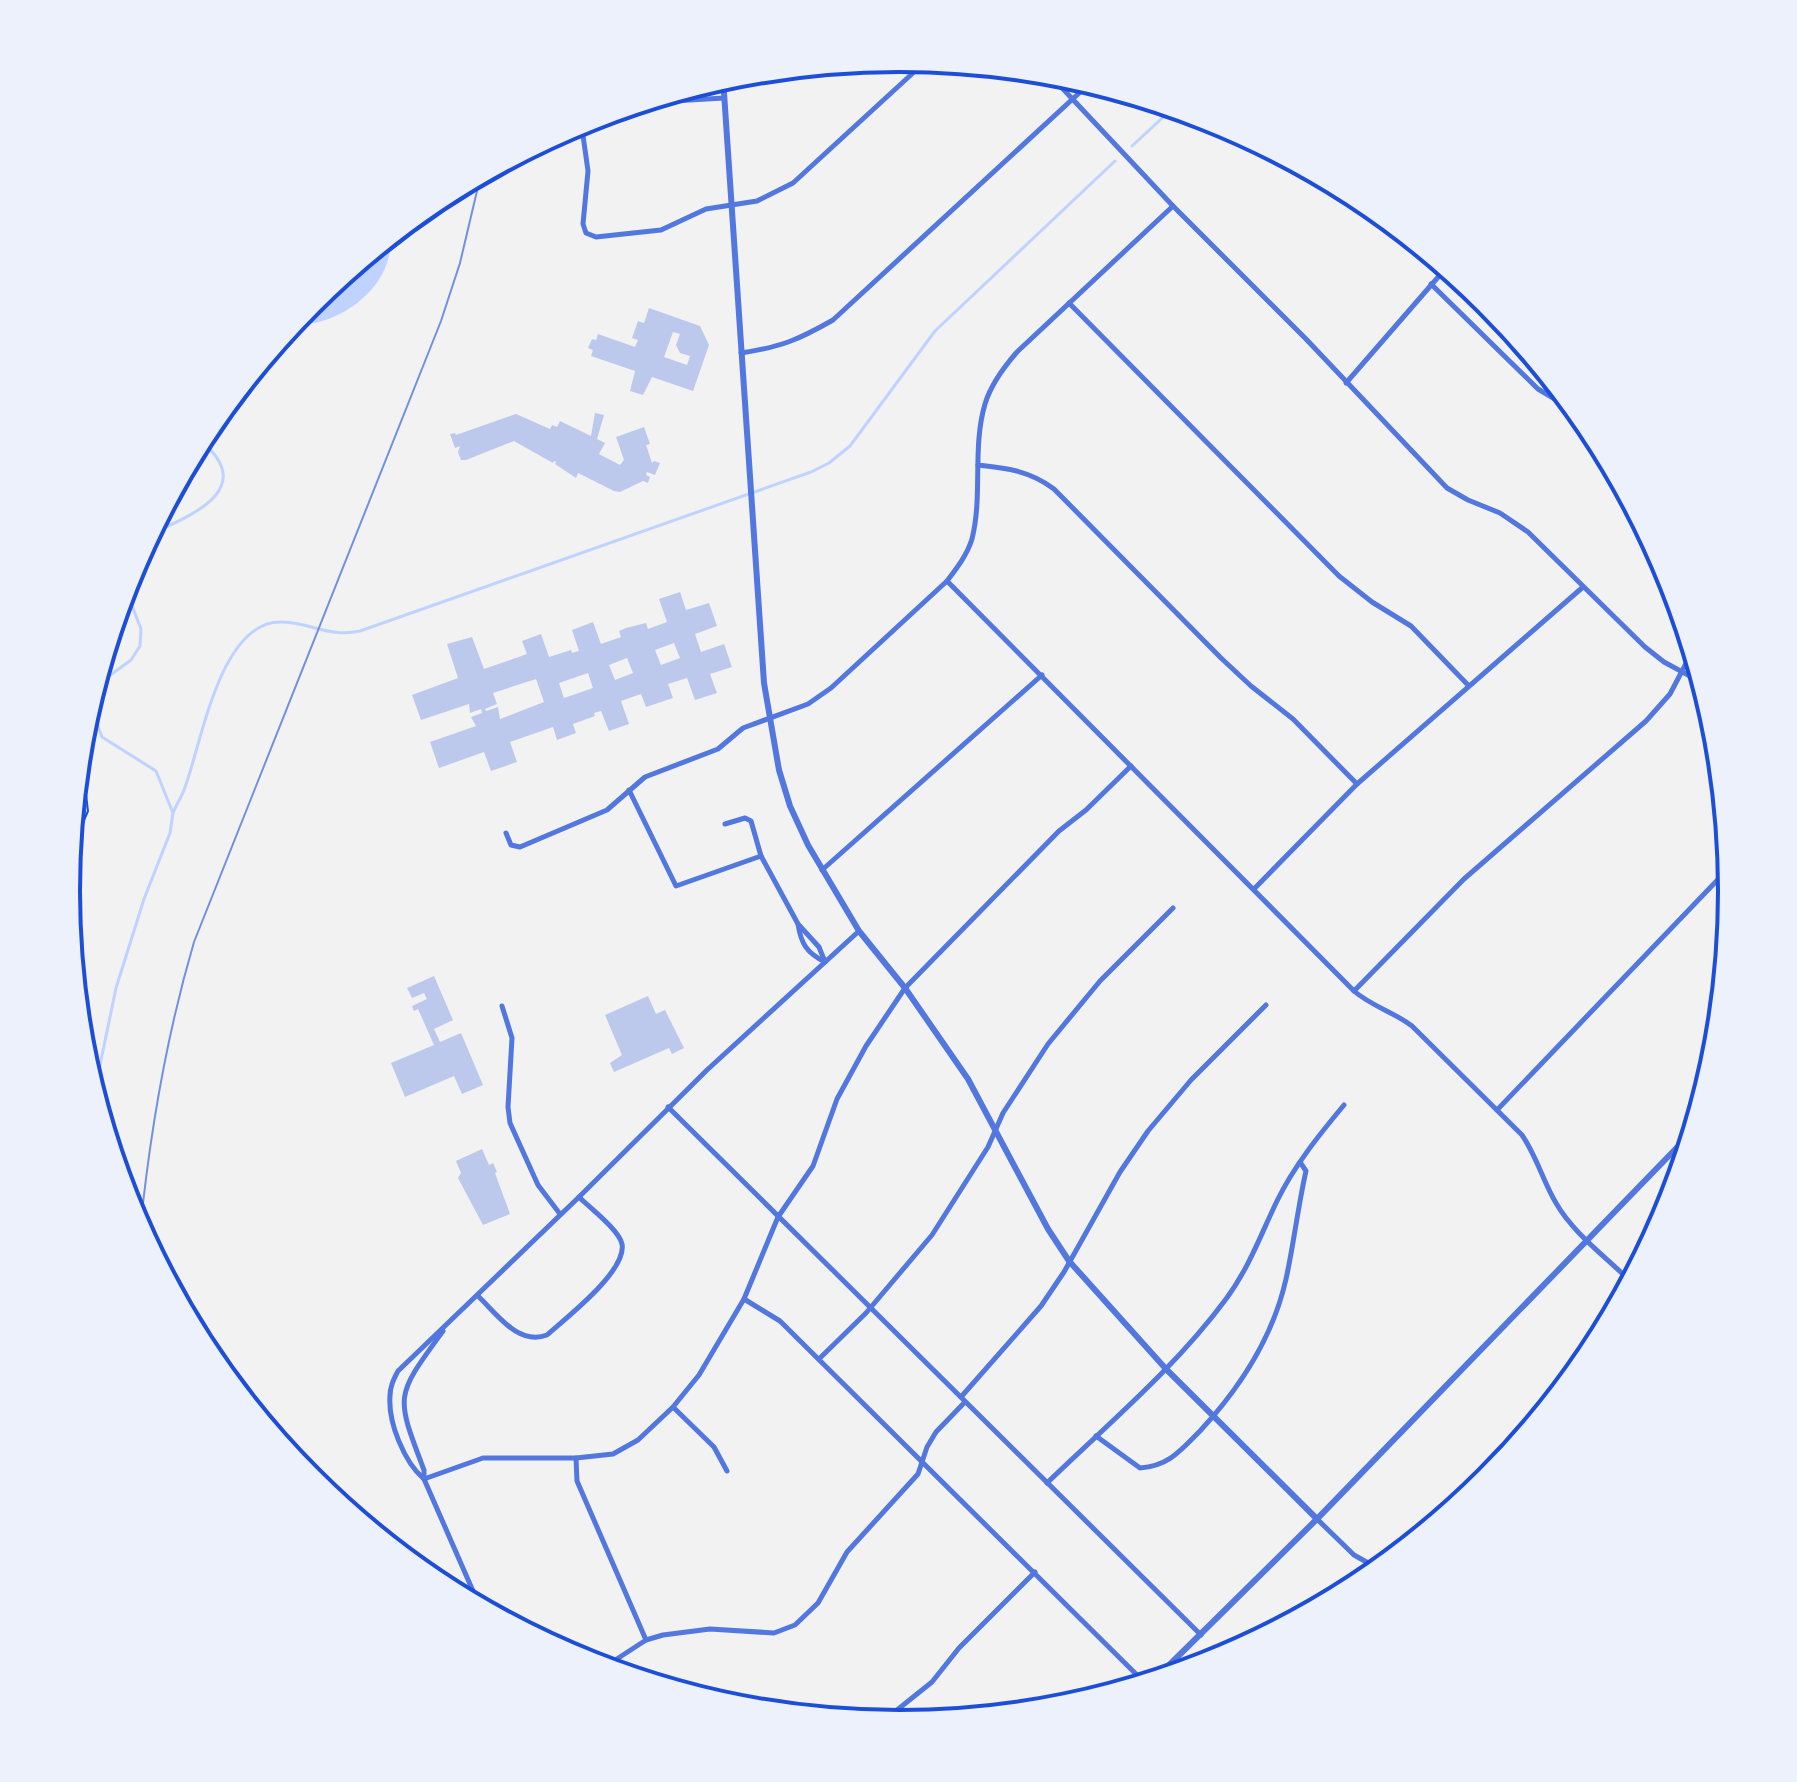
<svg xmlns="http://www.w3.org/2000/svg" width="1797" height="1782" viewBox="0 0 1797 1782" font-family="'Exo 2',sans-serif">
  <rect width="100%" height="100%" fill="#f2f2f2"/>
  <path fill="#bfd3fe" d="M393,233C391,250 388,267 378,281C361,307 323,328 292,324L310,302Z"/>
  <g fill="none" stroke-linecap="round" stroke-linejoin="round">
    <g stroke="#bfd3fe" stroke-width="3">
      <path d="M1132,146L1173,108"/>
      <path d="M149,535C192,515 259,489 200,440"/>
      <path d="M173,813C176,805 181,798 184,790C201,747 219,621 281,622C309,622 330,638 360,631L811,472L829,463L850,446L935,331L1115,161"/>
      <path d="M94,1094L116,988L144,899L170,833L173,813L156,771L102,737L95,718L93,695L98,684L131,660L140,646L141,629L131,603L133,564"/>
    </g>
  </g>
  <g fill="#bdc9ec" fill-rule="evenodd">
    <path d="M649,308L700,326L709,345L693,391L652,377L643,395L630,391L635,371L591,356L593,350L588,348L592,339L596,340L598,334L635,347L638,340L632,338L638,321L644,323ZM673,332L680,334L676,345L680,353L690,356L687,365L664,357Z"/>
    <path d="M595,413L604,415L597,439L605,443L599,454L620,465L624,460L616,437L644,427L650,444L646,445L652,463L654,461L660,463L655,475L647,472L646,475L650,477L648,483L643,481L620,492L614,491L578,473L576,478L555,464L556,462L554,461L553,463L514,441L466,460H461L458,452L460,446L455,448L450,434L455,433L456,435L516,414L550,429L552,425L557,427L560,421L591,436Z"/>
    <path d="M680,592L686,610L709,603L717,626L695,634L701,652L724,644L732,667L710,674L717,693L695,700L687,678L668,684L673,698L646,707L641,694L621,701L629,724L609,731L601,711L594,713L595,716L573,724L576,733L557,740L553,727L510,742L517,762L491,771L484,752L439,768L430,742L476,726L471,717L482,713L481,709L470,713L469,704L421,720L412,695L458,678L447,644L472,637L484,669L527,654L522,641L541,634L549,657L571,650L572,653L579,651L572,630L593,622L601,644L621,637L619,631L626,628L646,623L648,629L667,622L659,599ZM674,643L680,658L661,665L655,650ZM627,658L633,673L615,680L609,665ZM588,673L593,688L564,698L559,683ZM536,679L544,702L500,719L498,707L486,711L485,709L497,704L493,693Z"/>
    <path d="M434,976L453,1020L434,1029L440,1042L461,1033L483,1085L462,1094L454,1076L405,1097L391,1063L434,1045L418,1009L414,1011L412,1006L427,999L424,993L412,998L407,988Z"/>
    <path d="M648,996L656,1014L665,1010L684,1048L672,1054L669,1048L614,1072L610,1063L622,1055L605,1015Z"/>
    <path d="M482,1149L489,1165L493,1163L497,1172L495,1173L510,1214L483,1225L458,1178L461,1173L456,1161Z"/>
  </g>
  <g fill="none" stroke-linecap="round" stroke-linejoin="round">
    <g stroke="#1d4ed8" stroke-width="2">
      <path d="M162,510C183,502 194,475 192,454"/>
      <path d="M69,855L88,811L80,744"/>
    </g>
    <g stroke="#5277de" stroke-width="5">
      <path d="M1048,73L1173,206L1306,339L1447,488L1468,500L1500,513L1528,532L1645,647L1664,662L1701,682"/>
      <path d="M639,103L724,98"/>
      <path d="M581,121L588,171L583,224L586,233L596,237L661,230L706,209L757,201L793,183L926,61"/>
      <path d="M1431,284L1538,389L1580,414"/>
      <path d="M1069,303L1339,576L1372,602L1411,626L1468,685"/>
      <path d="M741,353C781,347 798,340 833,320L1090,83"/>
      <path d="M1346,383L1446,268"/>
      <path d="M978,465C1007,468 1030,471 1054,489L1221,658L1251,686L1293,719L1357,784"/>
      <path d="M947,581L1354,991C1371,1006 1394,1012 1412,1026L1522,1135C1537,1157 1543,1181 1556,1203C1573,1233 1606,1257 1630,1281"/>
      <path d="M629,790L676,886L761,856L798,924L819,947L825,962"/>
      <path d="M725,824L745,818L751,821L761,856"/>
      <path d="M506,833L511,845L520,847L607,810L645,777L718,749L743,728L808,704L831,688L947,581C957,568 967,555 972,539C983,495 972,448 985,404C991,384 1003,368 1017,352L1173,206"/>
      <path d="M822,870L1042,675"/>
      <path d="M1254,889L1357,784L1583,587"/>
      <path d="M798,924C801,944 807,953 825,962"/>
      <path d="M1354,991L1464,879L1646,721L1670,694L1692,652"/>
      <path d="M502,1006L512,1038L508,1107L510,1123L538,1185L560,1214"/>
      <path d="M668,1107L1201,1635"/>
      <path d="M1497,1110L1729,868"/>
      <path d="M478,1296C497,1314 518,1346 547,1335C566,1318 627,1271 622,1244C619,1230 590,1208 579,1197"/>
      <path d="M744,1299L780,1321L1145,1683"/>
      <path d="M443,1331C395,1397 395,1394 424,1470V1479L480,1607"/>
      <path d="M819,1359L866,1313L932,1235L988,1147L1003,1113L1048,1044L1100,981L1173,908"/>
      <path d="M961,1397L1041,1306L1064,1272L1120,1172L1148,1131L1191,1080L1266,1005"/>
      <path d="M673,1407L714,1447L727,1471"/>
      <path d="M1096,1436L1140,1468C1169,1466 1181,1450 1200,1431C1240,1388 1273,1337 1286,1279C1294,1243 1298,1206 1306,1171L1300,1162"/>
      <path d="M576,1458L577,1481L646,1640"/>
      <path d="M424,1479L483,1458H576L613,1454L638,1440L673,1407L699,1375L744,1299L778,1217L813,1166L837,1099L866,1046L905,988L1059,831L1086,810L1131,766"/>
      <path d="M424,1479C404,1462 388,1422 390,1396C390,1386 394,1379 398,1371L579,1197L707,1070L859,931"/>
      <path d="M1047,1483C1108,1424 1175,1368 1226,1299C1249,1268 1261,1234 1277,1201C1294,1166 1319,1135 1344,1105"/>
      <path d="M1317,1519L1354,1555L1379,1569"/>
      <path d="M603,1668L646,1640L663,1635L710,1629L774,1633L795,1625L818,1603L847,1552L918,1474L927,1447L936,1432L965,1402"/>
      <path d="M882,1722L932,1682L959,1648L1035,1572"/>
    </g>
    <g stroke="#5277de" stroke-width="6">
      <path d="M723,78L764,683L779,770L790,806L808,845L859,931L905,988L968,1079L1048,1229L1069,1261L1166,1369L1317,1519"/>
      <path d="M1154,1680L1317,1519L1692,1132"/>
    </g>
    <path stroke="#7290e2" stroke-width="2" d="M140,1231C150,1132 166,1037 194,942L441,321L460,263L481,174"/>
  </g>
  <path d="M0 0H1797V1782H0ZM80 891a819 819 0 1 1 1638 0a819 819 0 1 1-1638 0Z" fill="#edf1fc" fill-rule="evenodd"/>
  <path fill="none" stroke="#1d4ed8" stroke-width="4" d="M80 891a819 819 0 1 1 1638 0a819 819 0 1 1-1638 0Z"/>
</svg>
